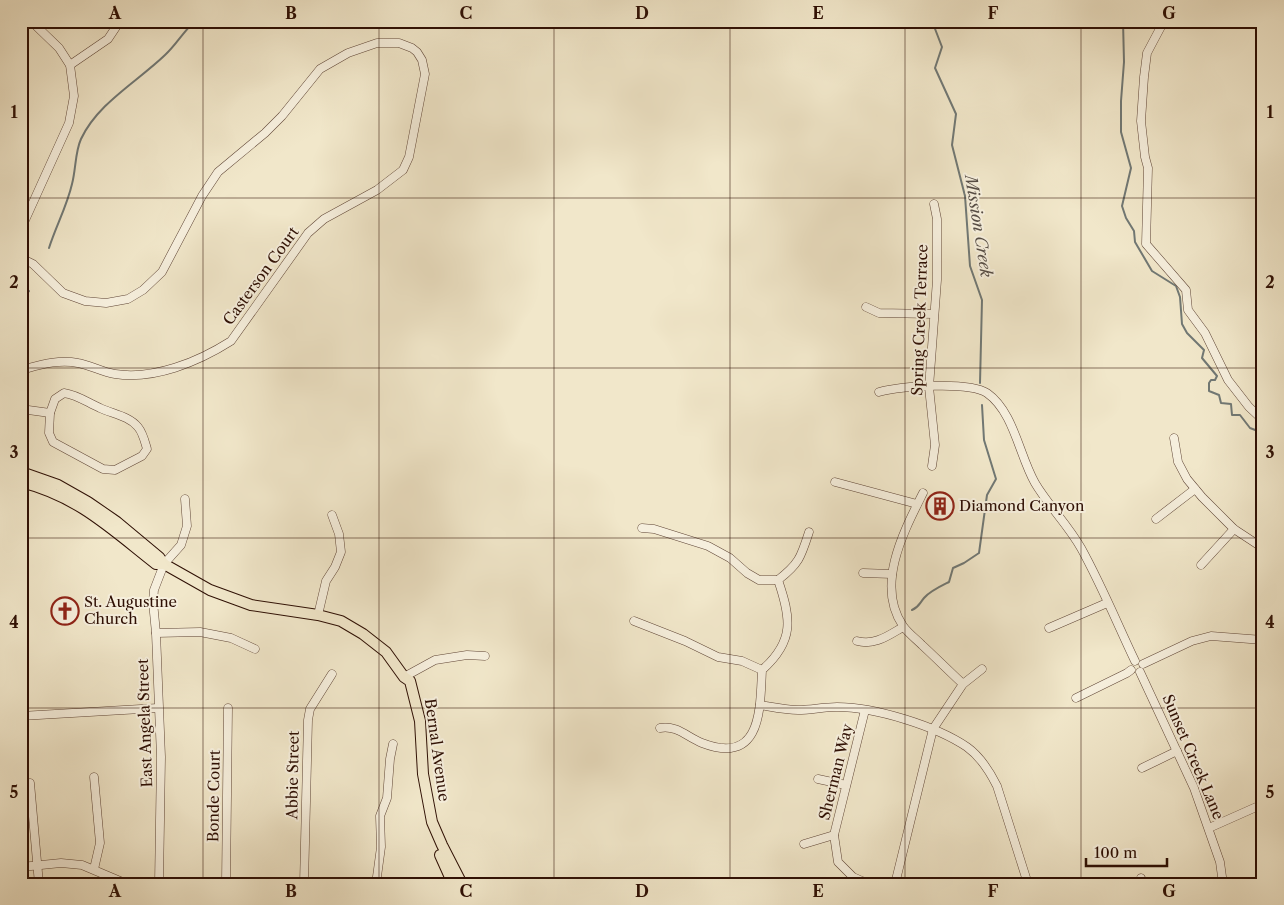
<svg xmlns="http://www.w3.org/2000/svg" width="1284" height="905" viewBox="0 0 1284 905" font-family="'Libre Caslon Text',serif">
  <rect width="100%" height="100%" fill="#f1e7ca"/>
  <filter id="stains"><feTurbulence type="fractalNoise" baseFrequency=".004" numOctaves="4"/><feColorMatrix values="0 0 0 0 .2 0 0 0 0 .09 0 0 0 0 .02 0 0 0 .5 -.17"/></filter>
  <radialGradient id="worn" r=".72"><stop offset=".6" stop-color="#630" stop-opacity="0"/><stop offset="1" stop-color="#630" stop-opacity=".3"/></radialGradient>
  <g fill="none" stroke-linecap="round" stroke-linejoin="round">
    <g stroke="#717874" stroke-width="2">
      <path d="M932,21L942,47L935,68L956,114L952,145L965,196L970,266L982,300L980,383"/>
      <path d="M1123,21L1124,62L1121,101V132L1131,168L1122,206L1126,218L1134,231L1135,242L1152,271L1176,286L1180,297L1182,324L1187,333L1204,350L1202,358L1217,376L1215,380H1211L1209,383V391L1219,395L1221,403L1231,404L1232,415H1240L1250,428L1263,433"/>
      <path d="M49,248C56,226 67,206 72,184C76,169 75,152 81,139C98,103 137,82 165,55C176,45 183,32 195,21"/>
      <path d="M21,300L29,291"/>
      <path d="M912,610C919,607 919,604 924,598C930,591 941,586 949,582L953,568L964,563L979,553L987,495L996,479L984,440L982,405"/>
    </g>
    <g stroke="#5f4536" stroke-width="9">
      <g id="minor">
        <path d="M1164,21L1147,53L1144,77L1141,121L1145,157L1148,168L1146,244L1186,290L1188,310L1205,333L1228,380L1249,407L1263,420"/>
        <path d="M70,65L108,39L120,21"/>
        <path d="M21,229L69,123L74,96L70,65L59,48L31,21"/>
        <path d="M21,258L33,264L63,293L85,301L106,303L128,299L143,290L162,272L202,196L218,172L265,133L282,116L320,69L348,53L377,43H399L412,48L417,52L422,60L425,74L409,157L403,170L377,190L324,219L308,233L231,341C198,362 154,380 115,374C102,372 90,365 78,363C58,359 40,365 21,370"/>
        <path d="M866,307L879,313L934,314"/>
        <path d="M879,392C901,386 969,381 987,393C1014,412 1019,455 1035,483C1048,505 1068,525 1081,548C1101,584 1117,623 1135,661"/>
        <path d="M64,393C78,395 88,403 100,408C113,414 129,416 138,427C143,433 145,442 147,449L142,456L115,470L103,469L53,442L49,433L50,413L55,399Z"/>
        <path d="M21,409L50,413"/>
        <path d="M1174,438L1178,462L1187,479L1202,497L1234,529L1263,548"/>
        <path d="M932,466L935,445L929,387L937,280V219L934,204"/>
        <path d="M835,482L917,504"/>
        <path d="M923,493C904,531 875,585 903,626C908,633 916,639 922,645C936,658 949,671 963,684"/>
        <path d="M1156,519L1195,489"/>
        <path d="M642,528L654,529L708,546L730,558L747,573L759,580H778"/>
        <path d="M1201,565L1234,529"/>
        <path d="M863,573L892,574"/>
        <path d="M318,615L326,581L335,567L341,552L339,534L332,515"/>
        <path d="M634,621L685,641L718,657L742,661L762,670"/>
        <path d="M1049,628L1107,603"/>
        <path d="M156,633L200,632L231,638L255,649"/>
        <path d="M857,641C875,646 889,635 903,627"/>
        <path d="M1143,664L1192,641L1211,636L1263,640"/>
        <path d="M1140,672L1194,788L1220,862L1223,884"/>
        <path d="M404,677L435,660L467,655L485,656"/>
        <path d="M1076,698L1127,673L1131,670"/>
        <path d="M760,705C772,707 786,710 798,710C811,710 824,707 837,707C875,707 936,726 967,747C981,757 990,772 997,786L1028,884"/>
        <path d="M865,710L834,835L838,862L853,877L869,884"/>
        <path d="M21,716L158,708"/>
        <path d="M660,728C677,725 687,737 702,743C762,766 760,709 762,670C795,641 791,618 778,580C799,564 801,557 809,532"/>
        <path d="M1142,768L1177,751"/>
        <path d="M94,777L100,843L94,869"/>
        <path d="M818,779L846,785"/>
        <path d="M30,783L39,884"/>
        <path d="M1209,828L1263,804"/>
        <path d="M804,844L834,835"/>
        <path d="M21,867L61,863L82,865L127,884"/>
        <path d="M1141,878L1143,884"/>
        <path d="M159,884L161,757L156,633L153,602L154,590L164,564L181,545L187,526L185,499"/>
        <path d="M226,884L228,708"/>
        <path d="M304,884L308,720L310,709L332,674"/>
        <path d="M376,884L381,847L380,816L387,798L390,759L393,744"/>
        <path d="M895,884L933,729L963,684L982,669"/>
      </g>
    </g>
    <g stroke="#2e0f04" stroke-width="12">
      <g id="major">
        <path d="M21,472L58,485L88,502L117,522L159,557L164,564L210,590L251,605L318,615L341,621L363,634L386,652L404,677L410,681L420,721L423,774L432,822L442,845L462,884"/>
        <path d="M21,482C79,497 110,528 156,564H164"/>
        <path d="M440,855L453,884"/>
      </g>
    </g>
    <use href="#minor" stroke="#f6efdd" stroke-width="8"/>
    <use href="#major" stroke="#f1e7ca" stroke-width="10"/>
  </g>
  <path fill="none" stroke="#2e0f04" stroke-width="1" stroke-opacity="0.55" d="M203,21V884M379,21V884M554,21V884M730,21V884M905,21V884M1081,21V884M21,198H1263M21,368H1263M21,538H1263M21,708H1263"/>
  <defs>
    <g id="building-ring" transform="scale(1.4375)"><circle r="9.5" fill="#f6efdd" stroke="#8f2418" stroke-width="1.5"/><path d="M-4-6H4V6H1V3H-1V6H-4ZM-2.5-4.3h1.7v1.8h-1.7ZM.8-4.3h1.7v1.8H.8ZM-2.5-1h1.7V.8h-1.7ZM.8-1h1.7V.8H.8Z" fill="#8f2418"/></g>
    <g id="church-ring" transform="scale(1.4375)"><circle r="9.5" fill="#f6efdd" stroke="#8f2418" stroke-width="1.5"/><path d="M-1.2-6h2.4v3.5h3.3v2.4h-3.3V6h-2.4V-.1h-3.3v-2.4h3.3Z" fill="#8f2418"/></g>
  </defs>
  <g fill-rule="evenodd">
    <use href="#building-ring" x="940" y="506"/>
    <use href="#church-ring" x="65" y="611"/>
  </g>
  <g text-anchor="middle" stroke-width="4" stroke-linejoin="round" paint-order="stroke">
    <g font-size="15" fill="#2e0f04" stroke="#f6efdd">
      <text transform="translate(261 276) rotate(-54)" y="5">Casterson Court</text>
      <text transform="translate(920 320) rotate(-88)" y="5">Spring Creek Terrace</text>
      <text transform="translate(145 723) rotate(-92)" y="5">East Angela Street</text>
      <text transform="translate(437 750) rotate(82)" y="5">Bernal Avenue</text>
      <text transform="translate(1193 757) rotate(67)" y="5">Sunset Creek Lane</text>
      <text transform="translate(836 772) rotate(-76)" y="5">Sherman Way</text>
      <text transform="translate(293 775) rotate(-89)" y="5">Abbie Street</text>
      <text transform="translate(214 796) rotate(-89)" y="5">Bonde Court</text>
    </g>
    <g font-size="15" fill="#2e0f04" stroke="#f6efdd" text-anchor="start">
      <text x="959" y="511">Diamond Canyon</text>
      <text x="84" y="607">St. Augustine<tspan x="84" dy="17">Church</tspan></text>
    </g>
    <g font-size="16" font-style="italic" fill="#554c45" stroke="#f6efdd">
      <text transform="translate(979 226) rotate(81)" y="6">Mission Creek</text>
    </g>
  </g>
  <rect width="1284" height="905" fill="none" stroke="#f1e7ca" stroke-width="55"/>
  <path d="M1086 858v8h81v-8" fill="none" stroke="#2e0f04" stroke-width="2.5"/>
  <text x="1094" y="858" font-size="15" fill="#2e0f04" stroke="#f6efdd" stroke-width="4" paint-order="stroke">100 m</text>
  <rect x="28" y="28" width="1228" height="850" fill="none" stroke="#2e0f04" stroke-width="2"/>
  <g font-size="16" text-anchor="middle" font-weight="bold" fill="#2e0f04">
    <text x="115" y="19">A</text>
    <text x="291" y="19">B</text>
    <text x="466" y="19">C</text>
    <text x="642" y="19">D</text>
    <text x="818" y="19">E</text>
    <text x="993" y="19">F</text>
    <text x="1169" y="19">G</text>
    <text x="14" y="118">1</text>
    <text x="1270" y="118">1</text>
    <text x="14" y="288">2</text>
    <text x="1270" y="288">2</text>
    <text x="14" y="458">3</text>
    <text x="1270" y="458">3</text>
    <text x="14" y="628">4</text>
    <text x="1270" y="628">4</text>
    <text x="14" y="798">5</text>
    <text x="1270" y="798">5</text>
    <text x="115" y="897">A</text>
    <text x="291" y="897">B</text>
    <text x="466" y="897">C</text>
    <text x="642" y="897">D</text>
    <text x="818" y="897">E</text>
    <text x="993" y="897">F</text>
    <text x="1169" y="897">G</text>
  </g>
  <rect width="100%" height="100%" filter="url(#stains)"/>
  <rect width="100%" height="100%" fill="url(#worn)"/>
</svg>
